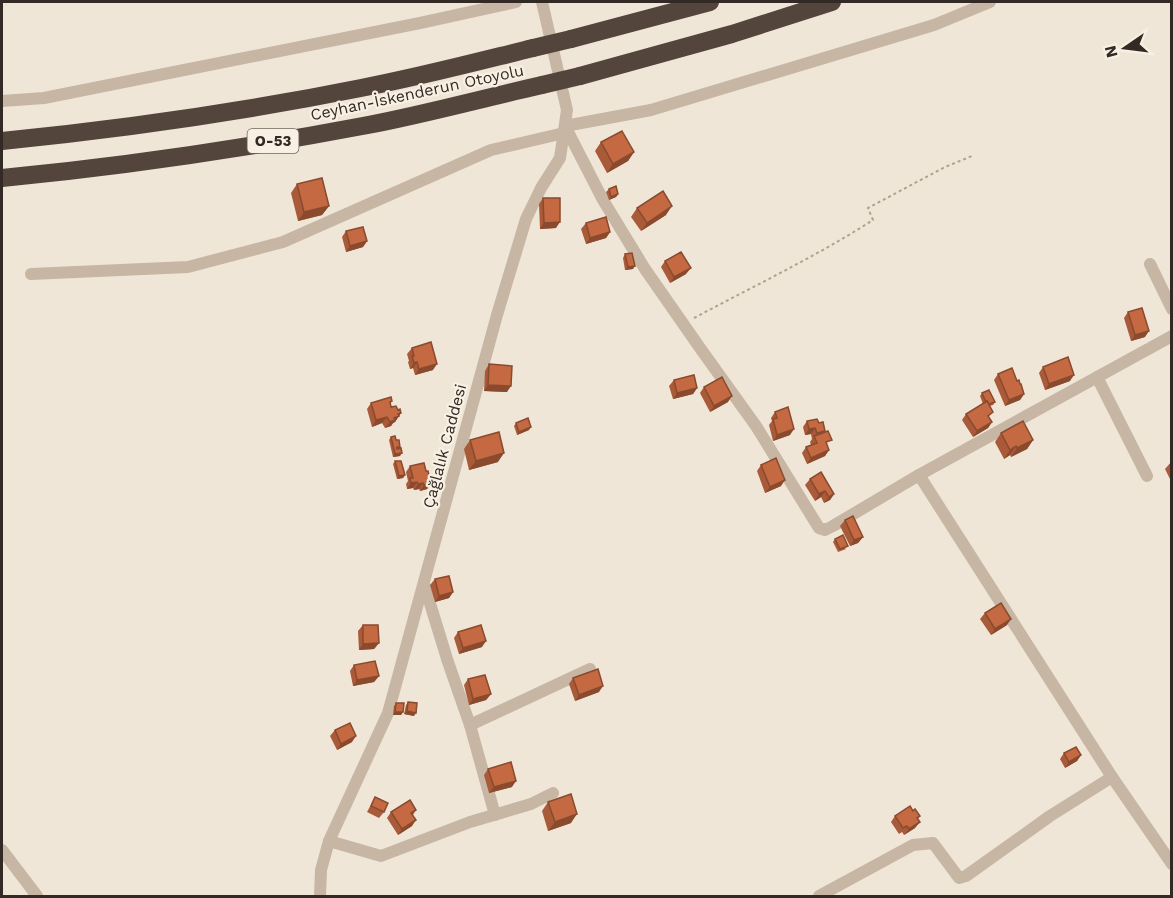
<svg xmlns="http://www.w3.org/2000/svg" width="1173" height="898" viewBox="0 0 1173 898" font-family="'Work Sans',sans-serif">
  <rect width="100%" height="100%" fill="#f0e6d7"/>
  <g fill="none" stroke-linecap="round" stroke-linejoin="round">
    <path stroke="#b3a08e" stroke-width="2" stroke-dasharray="3 3" stroke-linecap="butt" d="M694,318C754,286 815,257 873,220L868,208L945,167L972,156"/>
    <g stroke="#c7b6a3" stroke-width="12">
      <path d="M990,2L934,25L651,110L565,126L603,200L645,269L700,348L756,426L819,528L825,530L833,526L919,475L1172,336"/>
      <path d="M2,101L44,98L420,23L516,2"/>
      <path d="M1150,264L1172,309"/>
      <path d="M31,274L188,267L283,242L491,150L564,133"/>
      <path d="M1097,377L1147,476"/>
      <path d="M919,475L1112,777L1172,864"/>
      <path d="M424,584L448,662L470,725L495,815"/>
      <path d="M470,725L590,669"/>
      <path d="M329,841L381,856L470,822L531,804L553,793"/>
      <path d="M2,850L37,896"/>
      <path d="M320,896L321,870L329,841L388,713L497,315L526,219L541,188L560,158L567,110L542,2"/>
      <path d="M819,896L913,845L933,843L959,878L966,876L1050,816L1112,777"/>
    </g>
    <g stroke="#54453c" stroke-width="18">
      <path d="M571,39L710,2"/>
      <path d="M580,76L732,34L832,2"/>
      <path d="M2,141C122,129 242,112 361,88C419,77 476,62 533,48"/>
      <path d="M2,178C124,166 247,148 368,125C426,114 484,98 542,85"/>
    </g>
    <g stroke="#54453c" stroke-width="18">
      <path d="M533,48L571,39"/>
      <path d="M542,85L580,76"/>
    </g>
  </g>
  <g fill="#a95a38">
    <path d="M601,142L634,152L628,161L607,173L595,151Z"/>
    <path d="M297,184L329,206L322,215L298,221L291,193Z"/>
    <path d="M609,189L618,194L616,197L609,200L606,192Z"/>
    <path d="M543,198L556,228L540,229L539,204Z"/>
    <path d="M637,208L666,215L641,231L631,217Z"/>
    <path d="M586,223L610,232L606,238L586,244L581,229Z"/>
    <path d="M346,231L367,241L363,247L346,252L342,237Z"/>
    <path d="M625,254L633,269L625,270L623,258Z"/>
    <path d="M665,261L686,274L670,283L661,267Z"/>
    <path d="M1128,312L1145,337L1131,341L1124,318Z"/>
    <path d="M412,348L433,370L415,375L413,368L410,369L408,362L409,361L407,354Z"/>
    <path d="M489,364L507,392L484,391L485,371Z"/>
    <path d="M1043,367L1070,381L1045,390L1039,373Z"/>
    <path d="M998,374L1017,381L1024,394L1020,400L1005,406L994,380Z"/>
    <path d="M674,380L697,388L693,394L673,399L669,386Z"/>
    <path d="M704,387L728,402L710,412L700,393Z"/>
    <path d="M982,393L995,402L993,405L990,406L989,418L992,422L988,428L973,437L962,420L966,414L983,404L980,396Z"/>
    <path d="M371,403L390,404L391,407L398,410L401,413L395,422L393,423L391,426L385,428L382,423L372,427L367,409Z"/>
    <path d="M775,412L790,435L773,441L769,425L772,421L771,418Z"/>
    <path d="M817,419L829,450L825,456L807,464L802,453L806,447L811,445L810,442L812,439L811,434L805,435L803,427L807,421Z"/>
    <path d="M516,423L529,430L517,435L514,426Z"/>
    <path d="M1001,433L1033,440L1027,449L1011,457L1010,455L1004,459L995,442Z"/>
    <path d="M391,437L396,440L400,447L399,449L400,456L393,457L389,440Z"/>
    <path d="M470,440L498,462L469,470L464,449Z"/>
    <path d="M395,461L405,475L403,478L397,479L393,464Z"/>
    <path d="M1172,461V483L1165,469Z"/>
    <path d="M761,465L781,486L765,493L757,471Z"/>
    <path d="M410,466L426,471L431,483L427,489L420,491L419,489L414,490L413,488L407,489L406,484L408,481L406,472Z"/>
    <path d="M810,479L834,494L830,500L824,503L821,497L815,501L805,485Z"/>
    <path d="M845,520L863,537L858,543L850,546L840,526Z"/>
    <path d="M835,539L846,549L838,552L833,542Z"/>
    <path d="M435,579L453,592L449,598L435,602L430,585Z"/>
    <path d="M985,613L1007,625L991,635L980,619Z"/>
    <path d="M363,625L379,643L374,649L359,650L358,631Z"/>
    <path d="M458,632L482,647L459,654L454,638Z"/>
    <path d="M354,665L379,676L374,682L353,686L350,671Z"/>
    <path d="M573,678L599,692L575,701L569,684Z"/>
    <path d="M468,679L491,694L486,700L469,705L464,685Z"/>
    <path d="M408,702L414,716L404,714L406,705Z"/>
    <path d="M396,703L403,712L401,715H393L394,706Z"/>
    <path d="M335,730L352,742L337,750L330,736Z"/>
    <path d="M1064,753L1081,755L1077,761L1065,768L1060,759Z"/>
    <path d="M488,769L512,787L489,793L484,775Z"/>
    <path d="M375,797L384,812L379,818L367,812Z"/>
    <path d="M548,802L571,823L548,831L542,811Z"/>
    <path d="M416,810L413,815L412,826L398,835L387,818L391,812Z"/>
    <path d="M913,811L920,816L918,819L915,828L904,835L902,832L899,834L891,822L895,816Z"/>
  </g>
  <g fill="#894a2e">
    <path d="M634,152L628,161L607,173L613,164Z"/>
    <path d="M618,194L616,197L609,200L611,197Z"/>
    <path d="M329,206L322,215L298,221L304,212Z"/>
    <path d="M672,206L666,215L641,231L647,223Z"/>
    <path d="M560,222L556,228L540,229L544,223Z"/>
    <path d="M610,232L606,238L586,244L590,238Z"/>
    <path d="M367,241L363,247L346,252L350,246Z"/>
    <path d="M635,266L633,269L625,270L628,267Z"/>
    <path d="M691,268L686,274L670,283L674,277Z"/>
    <path d="M1149,331L1145,337L1131,341L1135,335Z"/>
    <path d="M417,362L413,368L410,369L414,363Z"/>
    <path d="M437,364L433,370L415,375L419,369Z"/>
    <path d="M1074,375L1070,381L1045,390L1049,384Z"/>
    <path d="M488,385L511,386L507,392L484,391Z"/>
    <path d="M697,388L693,394L673,399L677,393Z"/>
    <path d="M1024,394L1020,400L1005,406L1009,400Z"/>
    <path d="M732,396L728,402L710,412L714,406Z"/>
    <path d="M401,413L395,422L393,423L391,426L385,428L390,422L398,414Z"/>
    <path d="M387,417L382,423L372,427L376,420Z"/>
    <path d="M992,422L988,428L973,437L977,431Z"/>
    <path d="M531,427L529,430L517,435L519,432Z"/>
    <path d="M815,428L811,434L805,435L809,429Z"/>
    <path d="M794,429L790,435L773,441L777,435Z"/>
    <path d="M1033,440L1027,449L1011,457L1017,448Z"/>
    <path d="M1016,446L1010,455L1004,459L1010,450Z"/>
    <path d="M829,450L825,456L807,464L811,458Z"/>
    <path d="M402,453L400,456L393,457L395,454Z"/>
    <path d="M504,453L498,462L469,470L476,461Z"/>
    <path d="M405,475L403,478L397,479L399,476Z"/>
    <path d="M785,480L781,486L765,493L770,487Z"/>
    <path d="M417,482L413,488L407,489L411,483Z"/>
    <path d="M423,483L419,489L414,490L418,484Z"/>
    <path d="M431,483L427,489L420,491L424,485Z"/>
    <path d="M825,491L821,497L815,501L819,494Z"/>
    <path d="M834,494L830,500L824,503L829,497Z"/>
    <path d="M863,537L858,543L850,546L854,540Z"/>
    <path d="M453,592L449,598L435,602L439,596Z"/>
    <path d="M1011,619L1007,625L991,635L995,629Z"/>
    <path d="M486,641L482,647L459,654L463,648Z"/>
    <path d="M379,643L374,649L359,650L363,644Z"/>
    <path d="M379,676L374,682L353,686L357,680Z"/>
    <path d="M603,686L599,692L575,701L579,695Z"/>
    <path d="M491,694L486,700L469,705L473,699Z"/>
    <path d="M407,711L416,713L414,716L404,714Z"/>
    <path d="M395,712H403L401,715H393Z"/>
    <path d="M356,736L352,742L337,750L341,744Z"/>
    <path d="M1081,755L1077,761L1065,768L1069,762Z"/>
    <path d="M516,781L512,787L489,793L494,787Z"/>
    <path d="M577,814L571,823L548,831L555,822Z"/>
    <path d="M416,820L412,826L398,835L402,829Z"/>
    <path d="M920,822L915,828L904,835L909,829Z"/>
  </g>
  <g fill="#c46941" stroke="#894a2e" stroke-width="1.5">
    <path d="M622,131L634,152L613,164L601,142Z"/>
    <path d="M322,178L329,206L304,212L297,184Z"/>
    <path d="M616,186L618,194L611,197L609,189Z"/>
    <path d="M663,191L672,206L647,223L637,208Z"/>
    <path d="M543,198H560V222L544,223Z"/>
    <path d="M606,217L610,232L590,238L586,223Z"/>
    <path d="M363,227L367,241L350,246L346,231Z"/>
    <path d="M681,252L691,268L674,277L665,261Z"/>
    <path d="M632,253L635,266L628,267L625,254Z"/>
    <path d="M1142,308L1149,331L1135,335L1128,312Z"/>
    <path d="M431,342L437,364L419,369L417,362L414,363L412,356H414L412,348Z"/>
    <path d="M1068,357L1074,375L1049,384L1043,367Z"/>
    <path d="M489,364L512,366L511,386L488,385Z"/>
    <path d="M1012,368L1017,381L1019,380L1020,384H1021L1024,394L1009,400L998,374Z"/>
    <path d="M694,375L697,388L677,393L674,380Z"/>
    <path d="M722,377L732,396L714,406L704,387Z"/>
    <path d="M989,390L995,402L989,404L987,401L986,402L982,393Z"/>
    <path d="M391,397L392,401L390,402L391,407L396,406L398,410L400,409L401,413L398,414L399,416L394,418L395,420L390,422L387,417L376,420L371,403Z"/>
    <path d="M987,401L993,412L988,416L992,422L977,431L966,414Z"/>
    <path d="M788,407L794,429L777,435L773,419L777,418L775,412Z"/>
    <path d="M528,418L531,427L519,432L516,423Z"/>
    <path d="M817,419L819,423L823,422L825,431L817,433L815,428L809,429L807,421Z"/>
    <path d="M1023,421L1033,440L1017,448L1016,446L1010,450L1001,433Z"/>
    <path d="M828,431L832,440L826,442L829,450L811,458L806,447L817,443L814,436Z"/>
    <path d="M499,432L504,453L476,461L470,440Z"/>
    <path d="M395,436L396,440H399L400,447H397V449L401,448L402,453L395,454L391,437Z"/>
    <path d="M776,458L785,480L770,487L761,465Z"/>
    <path d="M395,461H401L405,475L399,476Z"/>
    <path d="M424,463L426,471H428L431,483L424,485L423,483L418,484L417,482L411,483L410,478H413L410,466Z"/>
    <path d="M821,472L834,494L829,497L825,491L819,494L810,479Z"/>
    <path d="M853,516L863,537L854,540L845,520Z"/>
    <path d="M843,535L848,546L840,549L835,539Z"/>
    <path d="M449,576L453,592L439,596L435,579Z"/>
    <path d="M1001,603L1011,619L995,629L985,613Z"/>
    <path d="M363,625H378L379,643L363,644Z"/>
    <path d="M481,625L486,641L463,648L458,632Z"/>
    <path d="M375,661L379,676L357,680L354,665Z"/>
    <path d="M598,669L603,686L579,695L573,678Z"/>
    <path d="M485,675L491,694L473,699L468,679Z"/>
    <path d="M408,702L417,703L416,713L407,711Z"/>
    <path d="M396,703H404L403,712H395Z"/>
    <path d="M350,723L356,736L341,744L335,730Z"/>
    <path d="M1076,747L1081,755L1069,762L1064,753Z"/>
    <path d="M511,762L516,781L494,787L488,769Z"/>
    <path d="M571,794L577,814L555,822L548,802Z"/>
    <path d="M375,797L388,803L384,812L371,806Z"/>
    <path d="M410,800L416,810L411,813L416,820L402,829L391,812Z"/>
    <path d="M910,806L913,811L915,809L920,816L917,818L920,822L909,829L907,826L903,828L895,816Z"/>
  </g>
  <g text-anchor="middle" stroke-width="4.5" stroke-linejoin="round" paint-order="stroke">
    <rect fill="#f8f0e3" stroke="#6e655e" stroke-width="1.5" x="247.5" y="129" width="51" height="24" rx="4.5"/>
    <g font-size="15" font-weight="bold" fill="#332a25">
      <text x="273" y="146">O-53</text>
    </g>
    <g font-size="16" fill="#332a25" stroke="#f8f0e3">
      <text transform="translate(417 92) rotate(-12)" y="6">Ceyhan-İskenderun Otoyolu</text>
      <text transform="translate(444 446) rotate(-75)" y="6">Çağlalık Caddesi</text>
    </g>
  </g>
  <rect width="1173" height="898" fill="none" stroke="#332a25" stroke-width="6"/>
  <g transform="translate(1125 48) rotate(256)" stroke="#f8f0e3" stroke-width="4.5" paint-order="stroke">
  <path d="M0-4.5L10 22L0 15L-10 22Z" fill="#332a25"/>
  <text y="-9" font-size="16" font-weight="bold" text-anchor="middle" fill="#332a25">N</text>
  </g>
</svg>
